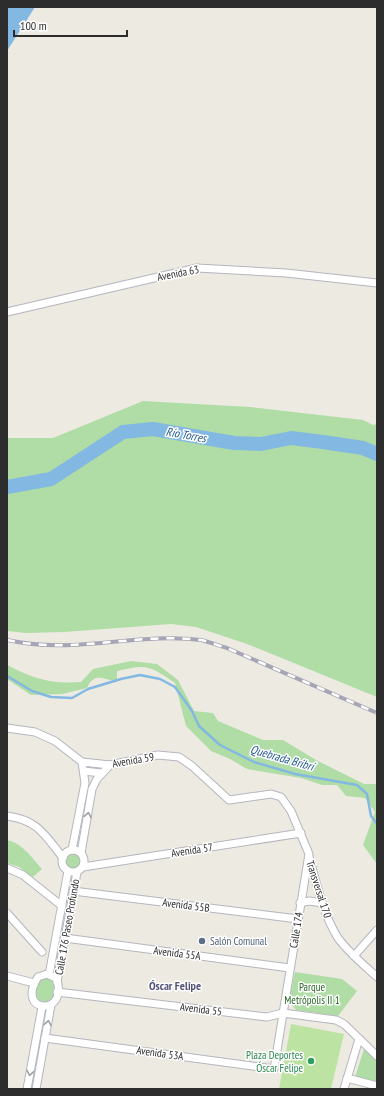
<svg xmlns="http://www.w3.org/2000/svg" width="384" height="1096" viewBox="0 0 384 1096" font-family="'PT Sans Narrow',sans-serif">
  <rect width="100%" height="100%" fill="#edeae2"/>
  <g fill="#afdda5">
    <path d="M143,401L250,407L363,420L373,425L377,424V697L247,644L196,627L171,624L64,632L26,633L7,631V438H53Z"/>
    <path d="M131,661L157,664L178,680L194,711L213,713L218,721L263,740H283L316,760L364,784H377V864L363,845L375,812L365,798L346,796L337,785H322L301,778L247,769L230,759L211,751L186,726L175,683C149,665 147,664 117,671V682C103,679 94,672 87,688L62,694L31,695L7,679V665C34,679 50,684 81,682L93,669Z"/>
    <path d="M7,840C22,843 32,858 42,869L33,877L19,867L7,863Z"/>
    <circle cx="73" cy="862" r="9"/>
    <path d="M295,972L342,979L357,991L338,1016L296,1010L289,1001Z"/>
    <path d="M47,977L52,978L56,986L54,999L43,1004L36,999L35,989L40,979Z"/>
    <path d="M364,1049L377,1061V1084L355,1077Z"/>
  </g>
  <path fill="#bde3a2" d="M291,1024L344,1034L331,1089H279Z"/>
  <path fill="#82b8e2" d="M7,7H35L7,51Z"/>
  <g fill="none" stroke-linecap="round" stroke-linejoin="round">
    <path stroke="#82b8e2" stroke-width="2.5" d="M7,676L32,691L51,697L72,698L88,689L121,679L140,675L160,679L175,687L192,711L199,726L220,745L254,762L295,774L357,785L367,794L371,816L377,824"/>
    <path stroke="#82b8e2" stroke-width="14" d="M7,487L51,479L123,432L153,429L234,443L261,444L291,438L323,442L363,448L377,454"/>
    <g stroke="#b5b5bf" stroke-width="9">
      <g id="minor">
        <path d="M7,312L197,268L286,273L377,283"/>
        <path d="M7,728L35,732L55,741L82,762L110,765L158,755L179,757L192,766L229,800L271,794L281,797L291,811L309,854L274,1069L45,1038"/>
        <path d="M84,771L101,773"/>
        <path d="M7,816C38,820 45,835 63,858"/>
        <path d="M72,850L85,783L82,762"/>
        <circle cx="73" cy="861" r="11"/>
        <path d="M81,853L92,789L97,779L110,765"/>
        <path d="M309,857C317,884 323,914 338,938C349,953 364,965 377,977"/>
        <path d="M83,867L301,833"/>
        <path d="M7,868L23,875L62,906"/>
        <path d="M73,891L298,919"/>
        <path d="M300,903L309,901L322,903"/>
        <path d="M7,913L42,952"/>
        <path d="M65,938L290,968"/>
        <path d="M354,956L377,930"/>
        <path d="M47,974L56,978C71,1016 14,1015 38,977Z"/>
        <path d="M49,975L68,871"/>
        <path d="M7,976L34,983"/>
        <path d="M57,982L77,872"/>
        <path d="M57,992L267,1017L283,1013L336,1020L344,1024L377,1056"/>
        <path d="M347,1078L377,1086"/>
        <path d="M27,1089L42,1007"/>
        <path d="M36,1089L51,1005"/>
        <path d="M344,1089L359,1039"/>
      </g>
    </g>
    <use href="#minor" stroke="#fff" stroke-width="7"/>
    <g stroke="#a5a5b5" stroke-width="4">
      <path id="rail" d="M7,640C74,655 136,632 201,640C210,642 219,646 227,648L377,713"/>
    </g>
    <use href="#rail" stroke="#fff" stroke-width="2.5" stroke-dasharray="8" stroke-linecap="butt"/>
  </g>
  <defs><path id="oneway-chevron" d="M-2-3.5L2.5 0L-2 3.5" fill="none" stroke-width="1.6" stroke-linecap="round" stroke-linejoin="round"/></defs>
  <g stroke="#a0a0a0">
    <use href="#oneway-chevron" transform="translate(88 815) rotate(-80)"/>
    <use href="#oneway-chevron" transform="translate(48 1023) rotate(-80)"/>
    <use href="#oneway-chevron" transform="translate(30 1073) rotate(101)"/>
  </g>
  <circle fill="#5c6f8a" stroke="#fff" stroke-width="1.5" cx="202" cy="941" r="4"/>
  <circle fill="#2e9e5b" stroke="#fff" stroke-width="1.5" cx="311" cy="1061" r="4"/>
  <g text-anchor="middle" stroke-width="3" stroke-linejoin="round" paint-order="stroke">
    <g font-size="11" fill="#2d2d2d" stroke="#fff">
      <text transform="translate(178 273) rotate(-11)" y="4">Avenida 63</text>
      <text transform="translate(133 760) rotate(-10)" y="4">Avenida 59</text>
      <text transform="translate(192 850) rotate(-9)" y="4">Avenida 57</text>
      <text transform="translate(319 889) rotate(72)" y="4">Transversal 170</text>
      <text transform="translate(186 905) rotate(7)" y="4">Avenida 55B</text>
      <text transform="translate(67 927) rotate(-80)" y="4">Calle 176 Paseo Profundo</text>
      <text transform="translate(296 930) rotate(-81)" y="4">Calle 174</text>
      <text transform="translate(177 953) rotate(7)" y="4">Avenida 55A</text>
      <text transform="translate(201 1009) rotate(7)" y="4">Avenida 55</text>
      <text transform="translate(160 1053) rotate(8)" y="4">Avenida 53A</text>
    </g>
    <g font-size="11" fill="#4e5e75" stroke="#fff" text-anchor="start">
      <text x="210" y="945">Salón Comunal</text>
    </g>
    <g font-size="11" fill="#266424" stroke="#fff">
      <text x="312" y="991">Parque<tspan x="312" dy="13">Metrópolis II 1</tspan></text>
    </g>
    <g font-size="11" fill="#27864d" stroke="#fff" text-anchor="end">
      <text x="303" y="1059">Plaza Deportes<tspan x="303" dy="13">Óscar Felipe</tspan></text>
    </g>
    <g font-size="12" font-style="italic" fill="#1e5691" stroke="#fff">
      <text transform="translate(186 435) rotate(10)" y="4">Río Torres</text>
      <text transform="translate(282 758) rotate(16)" y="4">Quebrada Bribrí</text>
    </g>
    <g font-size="12" font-weight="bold" fill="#52537a" stroke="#fff">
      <text x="175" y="990">Óscar Felipe</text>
    </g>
  </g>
  <rect width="384" height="1096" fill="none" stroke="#2d2d2d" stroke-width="16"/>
  <path d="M14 30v6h113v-6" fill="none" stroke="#2d2d2d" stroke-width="2"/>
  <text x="20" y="30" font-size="12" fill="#2d2d2d" stroke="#ffffff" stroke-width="3" paint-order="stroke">100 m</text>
</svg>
